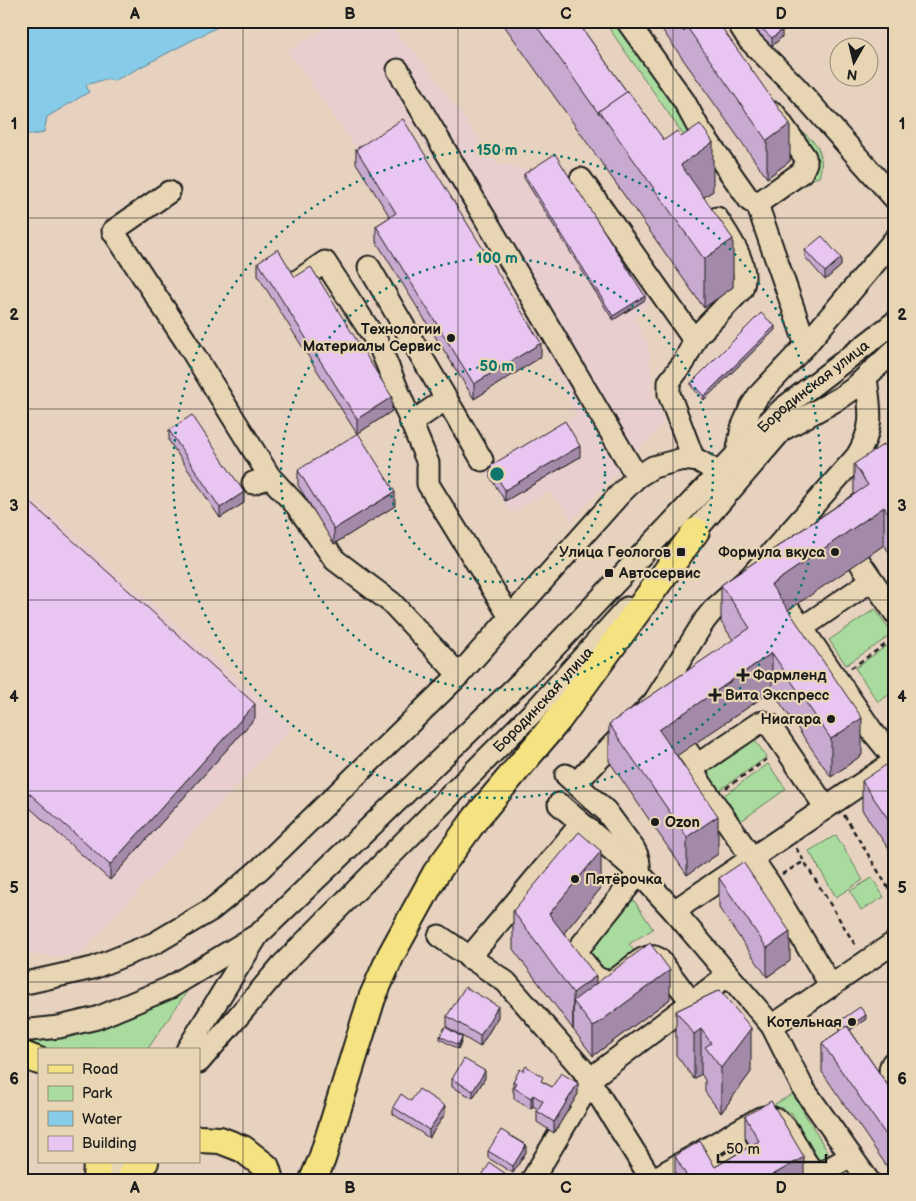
<svg xmlns="http://www.w3.org/2000/svg" width="916" height="1201" viewBox="0 0 916 1201" font-family="'Balsamiq Sans',sans-serif">
  <rect width="100%" height="100%" fill="#e7d2bf"/>
  <filter id="ink" filterUnits="userSpaceOnUse"><feTurbulence type="fractalNoise" baseFrequency=".02" numOctaves="2"/><feDisplacementMap in="SourceGraphic" scale="10" xChannelSelector="R" yChannelSelector="G"/><feConvolveMatrix kernelMatrix="1 2 1 2 8 2 1 2 1" color-interpolation-filters="sRGB"/></filter>
  <g filter="url(#ink)">
    <g fill="#e8cece">
      <path d="M336,21H387L408,47L411,46L498,164L573,178L653,297L635,319L649,348L653,401H658L663,424L572,520L550,491L510,513L485,469L576,415L550,356L415,127L398,128L359,152L288,51Z"/>
      <path d="M21,488L292,727L78,956L21,955Z"/>
    </g>
    <g fill="#a8db9d" stroke="#627c5c">
      <path d="M604,21H621L695,134L687,140Z"/>
      <path d="M791,121L816,144C822,155 823,165 819,177L805,181Z"/>
      <path d="M875,609L893,634L846,665L829,640Z"/>
      <path d="M892,642L895,646V691L878,702L855,668Z"/>
      <path d="M753,738L767,757L715,793L706,773L707,771Z"/>
      <path d="M768,764L786,789L741,821L723,796Z"/>
      <path d="M836,835L863,880L836,897L809,851Z"/>
      <path d="M872,878L884,897L861,910L850,891Z"/>
      <path d="M633,899L653,929L629,944L637,955L604,975L589,954L590,943Z"/>
      <path d="M190,987L147,1050H50L23,1041L104,1027Z"/>
      <path d="M793,1094L830,1156L820,1162L791,1112L782,1116L775,1104Z"/>
    </g>
    <path fill="#86cbe7" stroke="#5c8596" d="M21,21H229L114,81L106,79L86,85L89,92L47,117L44,132C36,136 30,133 21,135Z"/>
    <g fill="none" stroke-linecap="round" stroke-linejoin="round">
      <g stroke="#1c1c1c" stroke-width="25">
        <g id="minor">
          <path d="M627,21L684,101L698,127L750,201L757,204"/>
          <path d="M737,21L749,40L795,86L895,199"/>
          <path d="M398,70L637,477"/>
          <path d="M581,179L694,340"/>
          <path d="M169,192L113,231L185,340L270,477"/>
          <path d="M757,204L802,172L806,163L805,157L774,113"/>
          <path d="M757,204L806,345"/>
          <path d="M369,267L482,460"/>
          <path d="M299,280L325,262L379,345L428,463V484L510,617"/>
          <path d="M411,423L446,399"/>
          <path d="M737,454L742,428L751,407L758,396L806,345L895,239"/>
          <path d="M694,460L669,394V382L684,362L697,336L742,289C751,266 729,237 717,218"/>
          <path d="M253,483L270,477L296,505L335,560L392,603L459,675"/>
          <path d="M686,542L782,430L840,398L853,389L895,350"/>
          <path d="M859,561L895,613"/>
          <path d="M872,580L802,628L872,731L895,759"/>
          <path d="M789,610L802,628"/>
          <path d="M686,749L697,765"/>
          <path d="M566,775L606,811L634,849C639,857 640,864 639,873L579,948C577,956 581,959 586,965C589,969 592,974 596,977C620,995 638,945 659,959L692,1003"/>
          <path d="M576,783L654,702L705,620L714,609L751,576L857,456C875,426 870,410 866,378"/>
          <path d="M559,804L639,873L674,911L772,1026L803,1088L868,1180"/>
          <path d="M826,808L769,724L764,722L759,723L697,765L695,775L769,883L831,986"/>
          <path d="M674,911L895,761"/>
          <path d="M439,936L506,982L583,1070L652,1180"/>
          <path d="M469,958L581,824"/>
          <path d="M21,984L93,968L155,943L211,910L239,887L261,868L459,675L619,495L637,477L653,467L683,459L699,461L719,473"/>
          <path d="M772,1026L895,942"/>
          <path id="s1" d="M21,1031L59,1027L97,1018L169,988L259,934L530,673L752,438L782,409L895,322"/>
          <path d="M187,1050L256,938"/>
          <path d="M895,1060C888,1067 889,1075 895,1082"/>
          <path id="s2" d="M199,1062L282,965L539,706L627,608"/>
          <path d="M590,1079L728,975"/>
          <path d="M706,1149L716,1165L724,1167C745,1155 741,1155 730,1135"/>
          <path d="M106,1180L117,1162"/>
          <path d="M532,1180L591,1081"/>
          <path d="M652,1180L760,1118C789,1110 795,1153 812,1170L823,1172L851,1156"/>
        </g>
      </g>
      <g stroke="#1c1c1c" stroke-width="30">
        <g id="major">
          <path d="M21,1054L39,1061"/>
          <path d="M199,1139L220,1140L243,1149L266,1167L270,1180"/>
          <path d="M96,1180L97,1162"/>
          <path d="M130,1180L134,1171L145,1162"/>
          <path d="M313,1180L322,1159L372,998L391,955L436,873L476,818L558,720L696,531"/>
        </g>
      </g>
      <g stroke="#1c1c1c" stroke-width="2.5" stroke-dasharray="5 4" stroke-linecap="butt">
        <path d="M851,668L895,638"/>
        <path d="M726,788L770,757"/>
        <path d="M844,815L895,899"/>
        <path d="M796,848L857,948"/>
        <path d="M782,874L805,861"/>
      </g>
      <use href="#minor" stroke="#e7d5b3" stroke-width="21"/>
      <use href="#major" stroke="#f5e381" stroke-width="26"/>
    </g>
    <g fill="#c8a9cf" stroke="#1c1c1c">
      <path d="M501,21H577L627,92L664,140L713,191L704,197L733,287L704,308Z"/>
      <path d="M656,21H717L790,161L767,178Z"/>
      <path d="M757,24L782,37L772,46L757,31Z"/>
      <path d="M356,149L541,357L474,399L376,241V226L390,217L356,163Z"/>
      <path d="M524,174L645,300L613,320L524,178Z"/>
      <path d="M805,250L841,266L825,280L805,257Z"/>
      <path d="M258,262L295,277L392,411L357,434L258,276Z"/>
      <path d="M775,330L704,400L691,386V383Z"/>
      <path d="M169,430L244,503L220,518L169,441Z"/>
      <path d="M580,457L505,501L490,477V466Z"/>
      <path d="M895,459V561L884,545L788,610L862,755L831,777L772,691L676,756L718,854L687,875L609,761V724L733,640L721,622V585L854,494V464Z"/>
      <path d="M298,470L395,506L334,544L298,485Z"/>
      <path d="M21,494L255,718L110,880L21,800Z"/>
      <path d="M895,778V858L862,810V781Z"/>
      <path d="M719,878L790,961L767,977L719,908Z"/>
      <path d="M601,888L564,933L596,984L670,999L593,1056L513,949V911Z"/>
      <path d="M720,990L751,1072L721,1113L705,1092V1080L701,1074L694,1079L676,1055V1011Z"/>
      <path d="M447,1016L498,1017L480,1047L447,1027Z"/>
      <path d="M866,1019L850,1030L895,1096V1178L822,1072V1043L841,1030L838,1026V1022Z"/>
      <path d="M440,1036L462,1040L458,1049L440,1039Z"/>
      <path d="M485,1078L473,1098L452,1087V1079Z"/>
      <path d="M513,1081L543,1082L552,1087L578,1094L554,1133L537,1122V1111L538,1109L533,1106L531,1109L514,1099V1092H513Z"/>
      <path d="M393,1107L445,1114L429,1138L393,1114Z"/>
      <path d="M745,1116L804,1178L800,1180H676L675,1177V1156L715,1167L750,1146L745,1137Z"/>
      <path d="M488,1151L526,1152L513,1173L488,1158Z"/>
    </g>
    <g fill="#a38aa9" stroke="#1c1c1c">
      <path d="M782,30V37L772,46V38Z"/>
      <path d="M790,124V161L767,178V141Z"/>
      <path d="M713,142V191L681,213V165Z"/>
      <path d="M733,239V287L704,308V259Z"/>
      <path d="M841,258V266L825,280V272Z"/>
      <path d="M645,296V300L613,320V316Z"/>
      <path d="M775,326V330L704,400V396Z"/>
      <path d="M541,343V357L474,399V384Z"/>
      <path d="M392,397V411L357,434V419Z"/>
      <path d="M580,446V457L505,501V490Z"/>
      <path d="M244,492V503L220,518V508Z"/>
      <path d="M395,492V506L334,544V529Z"/>
      <path d="M884,507V545L771,622V585Z"/>
      <path d="M772,653V691L659,768V730Z"/>
      <path d="M255,704V718L110,880V865Z"/>
      <path d="M862,718V755L831,777V739Z"/>
      <path d="M718,816V854L687,875V837Z"/>
      <path d="M601,851V888L549,951V914Z"/>
      <path d="M790,932V961L767,977V948Z"/>
      <path d="M670,970V999L593,1056V1027Z"/>
      <path d="M596,976V1013L573,1001V1030V993Z"/>
      <path d="M498,1006V1017L480,1047V1036Z"/>
      <path d="M866,1015V1019L844,1034V1030Z"/>
      <path d="M751,1028V1072L721,1113V1068Z"/>
      <path d="M701,1029V1074L694,1079V1034Z"/>
      <path d="M462,1037V1040L458,1049V1045Z"/>
      <path d="M485,1071V1078L473,1098V1091Z"/>
      <path d="M578,1083V1094L554,1133V1122Z"/>
      <path d="M533,1095V1106L531,1109V1098Z"/>
      <path d="M445,1106V1114L429,1138V1130Z"/>
      <path d="M526,1145V1152L513,1173V1166Z"/>
      <path d="M804,1157V1178L800,1180H764Z"/>
    </g>
    <g fill="#e9c5f1" stroke="#1c1c1c">
      <path d="M533,21H577L627,92L599,111V114Z"/>
      <path d="M677,21H687L684,23V32Z"/>
      <path d="M687,21H717L790,124L767,141L684,23Z"/>
      <path d="M761,21H775L782,30L772,38L757,24Z"/>
      <path d="M628,91L664,140L677,131L681,137L700,124L713,142L681,165L733,239L704,259L599,111Z"/>
      <path d="M403,119L541,343L474,384L376,226L396,213L356,149Z"/>
      <path d="M555,154L645,296L613,316L524,174Z"/>
      <path d="M822,236L841,258L825,272L805,250Z"/>
      <path d="M278,249L295,277L311,267L392,397L357,419L258,262Z"/>
      <path d="M761,313L775,326L704,396L691,383Z"/>
      <path d="M192,415L244,492L220,508L169,430Z"/>
      <path d="M565,421L580,446L505,490L490,466Z"/>
      <path d="M358,433L395,492L334,529L298,470Z"/>
      <path d="M884,444L895,459V523L884,507L771,585L862,718L831,739L772,653L659,730L718,816L687,837L609,724L750,628L721,585L868,485L854,464Z"/>
      <path d="M21,494L255,704L110,865L21,786Z"/>
      <path d="M886,765L895,778V829L862,781Z"/>
      <path d="M579,832L601,851L549,914L596,976L573,993L513,911Z"/>
      <path d="M743,862L790,932L767,948L719,878Z"/>
      <path d="M650,943L670,970L593,1027L573,1001Z"/>
      <path d="M465,987L498,1006L480,1036L447,1016Z"/>
      <path d="M720,990L751,1028L721,1068L705,1047L711,1043L701,1029L694,1034L676,1011Z"/>
      <path d="M860,1007L866,1015L848,1027L847,1026L843,1029L838,1022Z"/>
      <path d="M847,1026L895,1096V1148L822,1043Z"/>
      <path d="M445,1027L462,1037L458,1045L440,1036Z"/>
      <path d="M464,1059L485,1071L473,1091L452,1079Z"/>
      <path d="M526,1066L543,1077L541,1081L552,1087L561,1073L578,1083L554,1122L537,1111L543,1101L533,1095L531,1098L514,1088L517,1083L513,1081L520,1069L523,1071Z"/>
      <path d="M419,1089L445,1106L429,1130L393,1107L401,1094L411,1101Z"/>
      <path d="M771,1101L804,1157L764,1180H689L675,1156L700,1141L715,1167L759,1141L745,1116Z"/>
      <path d="M501,1130L526,1145L513,1166L488,1151Z"/>
      <path d="M490,1163L506,1174L503,1177L507,1180H479Z"/>
    </g>
  </g>
  <path fill="none" stroke="#1c1c1c" stroke-width="1" stroke-opacity="0.55" d="M243,21V1180M458,21V1180M673,21V1180M21,218H895M21,409H895M21,600H895M21,791H895M21,982H895"/>
  <g fill="none" stroke="#0f766e" stroke-width="2.5" stroke-dasharray="2.5 5">
    <circle cx="497" cy="474" r="108"/>
    <circle cx="497" cy="474" r="216"/>
    <circle cx="497" cy="474" r="324"/>
  </g>
  <g fill="#1c1c1c" stroke="#e7d5b3" stroke-width="2">
    <circle cx="451" cy="338" r="5"/>
    <rect x="676" y="547" width="10" height="10" rx="2.5"/>
    <circle cx="835" cy="552" r="5"/>
    <rect x="604" y="568" width="10" height="10" rx="2.5"/>
    <path d="M740.5 667.5h5v5h5v5h-5v5h-5v-5h-5v-5h5z"/>
    <path d="M712.5 687.5h5v5h5v5h-5v5h-5v-5h-5v-5h5z"/>
    <circle cx="831" cy="719" r="5"/>
    <circle cx="655" cy="822" r="5"/>
    <circle cx="575" cy="879" r="5"/>
    <circle cx="852" cy="1022" r="5"/>
  </g>
  <g text-anchor="middle" stroke-width="4.5" stroke-linejoin="round" paint-order="stroke">
    <g font-size="15" font-weight="bold" fill="#1c1c1c" stroke="#e7d5b3" text-anchor="end">
      <text x="441" y="334">Технологии<tspan x="441" dy="17">Материалы Сервис</tspan></text>
      <text x="671" y="557">Улица Геологов</text>
      <text x="825" y="557">Формула вкуса</text>
      <text x="619" y="578" text-anchor="start">Автосервис</text>
      <text x="753" y="680" text-anchor="start">Фармленд</text>
      <text x="725" y="700" text-anchor="start">Вита Экспресс</text>
      <text x="821" y="724">Ниагара</text>
      <text x="665" y="827" text-anchor="start">Ozon</text>
      <text x="585" y="884" text-anchor="start">Пятёрочка</text>
      <text x="842" y="1027">Котельная</text>
    </g>
    <g font-size="15" fill="#1c1c1c" stroke="#e7d5b3">
      <text dy="5" stroke="none"><textPath href="#s1" startOffset="1040">Бородинская улица</textPath></text>
      <text dy="5" stroke="none"><textPath href="#s2" startOffset="500">Бородинская улица</textPath></text>
    </g>
  </g>
  <circle cx="497" cy="474" r="8" fill="#0f766e" stroke="#e7d5b3" stroke-width="2.5"/>
  <g font-size="15" text-anchor="middle" font-weight="bold" fill="#0f766e" stroke="#e7d5b3" stroke-width="4.5" stroke-linejoin="round" paint-order="stroke">
    <text x="497" y="155">150 m</text>
    <text x="497" y="263">100 m</text>
    <text x="497" y="371">50 m</text>
  </g>
  <rect width="916" height="1201" fill="none" stroke="#e7d5b3" stroke-width="55"/>
  <rect x="38" y="1048" width="162" height="115" fill="#e7d5b3" stroke="#968b77"/>
  <rect x="48" y="1065" width="25" height="8" fill="#f5e381" stroke="#968b77"/>
  <text x="82" y="1074" font-size="15" fill="#1c1c1c">Road</text>
  <rect x="48" y="1086" width="25" height="15" fill="#a8db9d" stroke="#968b77"/>
  <text x="82" y="1098" font-size="15" fill="#1c1c1c">Park</text>
  <rect x="48" y="1111" width="25" height="15" fill="#86cbe7" stroke="#968b77"/>
  <text x="82" y="1124" font-size="15" fill="#1c1c1c">Water</text>
  <rect x="48" y="1136" width="25" height="15" fill="#e9c5f1" stroke="#968b77"/>
  <text x="82" y="1148" font-size="15" fill="#1c1c1c">Building</text>
  <g transform="translate(854 62) rotate(188)"><circle r="24" fill="#e7d5b3" stroke="#968b77"/>
  <path d="M0-4L9 19L0 12L-9 19Z" fill="#1c1c1c"/>
  <text y="-8" font-size="14" font-weight="bold" text-anchor="middle" fill="#1c1c1c">N</text>
  </g>
  <path d="M718 1154v8h108v-8" fill="none" stroke="#1c1c1c" stroke-width="2.5"/>
  <text x="726" y="1154" font-size="15" fill="#1c1c1c" stroke="#e7d5b3" stroke-width="4" paint-order="stroke">50 m</text>
  <rect x="28" y="28" width="860" height="1146" fill="none" stroke="#1c1c1c" stroke-width="2"/>
  <g font-size="16" text-anchor="middle" font-weight="bold" fill="#1c1c1c">
    <text x="135" y="19">A</text>
    <text x="350" y="19">B</text>
    <text x="566" y="19">C</text>
    <text x="781" y="19">D</text>
    <text x="14" y="129">1</text>
    <text x="902" y="129">1</text>
    <text x="14" y="320">2</text>
    <text x="902" y="320">2</text>
    <text x="14" y="511">3</text>
    <text x="902" y="511">3</text>
    <text x="14" y="702">4</text>
    <text x="902" y="702">4</text>
    <text x="14" y="893">5</text>
    <text x="902" y="893">5</text>
    <text x="14" y="1084">6</text>
    <text x="902" y="1084">6</text>
    <text x="135" y="1193">A</text>
    <text x="350" y="1193">B</text>
    <text x="566" y="1193">C</text>
    <text x="781" y="1193">D</text>
  </g>
</svg>
